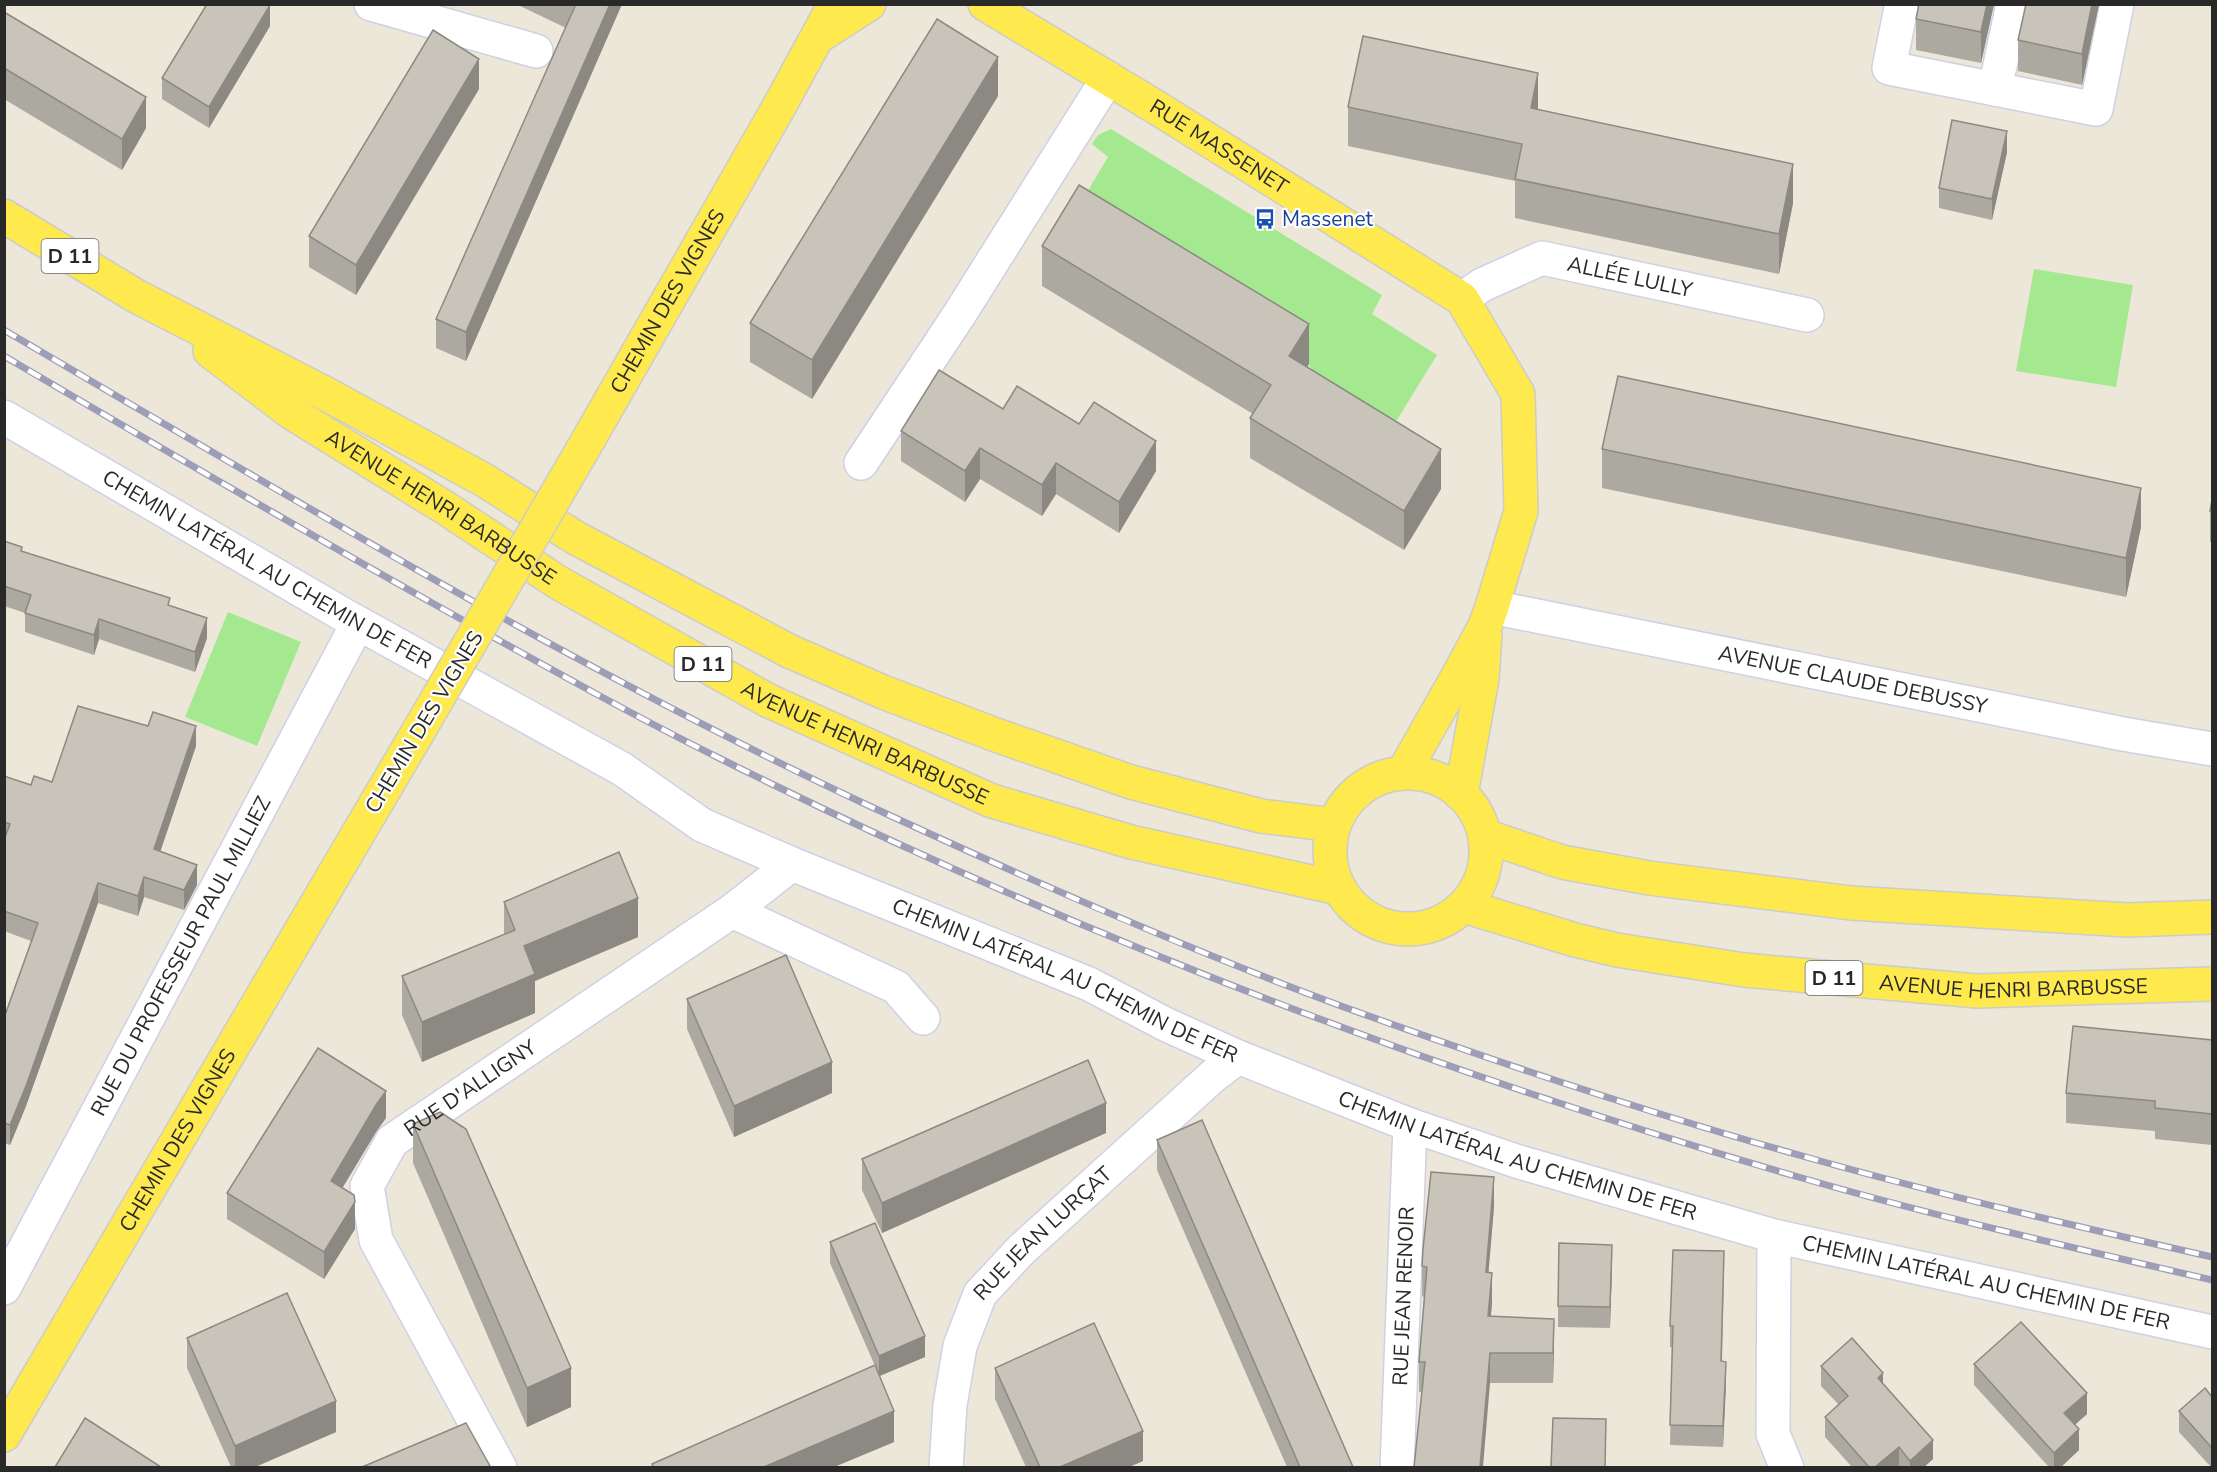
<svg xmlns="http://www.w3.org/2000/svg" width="2217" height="1472" viewBox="0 0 2217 1472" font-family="'Nunito Sans',sans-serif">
  <rect width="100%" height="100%" fill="#ede7da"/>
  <g fill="#a4e990">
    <path d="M1111,129L1382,295L1372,314L1437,355L1392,428L1326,387L1308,364L1071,219L1108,157L1092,144L1098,135Z"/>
    <path d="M2034,269L2133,285L2116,387L2016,371Z"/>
    <path d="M228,612L301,642L257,746L185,717Z"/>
  </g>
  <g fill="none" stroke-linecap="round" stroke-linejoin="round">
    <g stroke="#cfd0e4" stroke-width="36">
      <g id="minor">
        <path d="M371,4L536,51"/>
        <path d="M1901,8L1889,68L2096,109L2117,4"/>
        <path d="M1995,89L2013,4"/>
        <path id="s1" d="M1462,299L1482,285L1542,258L1807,315"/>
        <path id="s2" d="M4,417L349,618L622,769L702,825L792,864L1089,984L1167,1025L1238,1057L1410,1125L1516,1161L1774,1236L2212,1332"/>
        <path d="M861,463L959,315L1108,78"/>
        <path id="s3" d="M1492,607L2123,734L2212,749"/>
        <path d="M732,911L896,987L923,1018"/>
        <path d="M1774,1236L1773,1434L1787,1468"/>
        <path id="s4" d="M4,1288L358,623"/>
        <path id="s5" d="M500,1468L376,1240L367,1186L392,1141L732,911L792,864"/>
        <path id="s6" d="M946,1468L950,1405L960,1346L980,1294L1021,1250L1213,1076L1238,1057"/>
        <path id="s7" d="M1397,1468L1410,1125"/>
      </g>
    </g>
    <g stroke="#ccc" stroke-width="36">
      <g id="major">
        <path id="s8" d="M985,4L1159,109L1462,299L1518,394L1521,511L1492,607L1485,626L1457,678L1403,773"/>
        <path d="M819,36L869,4"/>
        <path d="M4,216L136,296L330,396L484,480L576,538L789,651L883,692L996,735L1131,782L1261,816L1334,825"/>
        <path id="s9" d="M210,351L292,413L447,509L559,583L769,701L992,801L1131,842L1338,888"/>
        <path id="s10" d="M583,449L780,105L835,4"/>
        <circle cx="1408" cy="851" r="78"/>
        <path d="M1461,794L1482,679L1485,636"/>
        <path d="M1485,836L1562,862L1649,878L1851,903L2128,920L2212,917"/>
        <path id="s11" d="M1464,906L1575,940L1617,950L1744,970L1977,991L2212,984"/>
        <path id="s12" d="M4,1435L418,732"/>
      </g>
    </g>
    <use href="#minor" stroke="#fff" stroke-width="33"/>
    <use href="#major" stroke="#feea4e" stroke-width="33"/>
    <g stroke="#9c9db6" stroke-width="7">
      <g id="rail">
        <path d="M4,330C286,495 567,664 863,803C1020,876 1179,946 1341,1006C1496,1062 1654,1115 1813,1159C1945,1196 2079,1227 2212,1257"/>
        <path d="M4,356C147,440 290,523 434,604C529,657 624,711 721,759C1068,932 1430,1071 1802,1178C1937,1217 2075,1248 2212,1280"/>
      </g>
    </g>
    <use href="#rail" stroke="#fff" stroke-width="4.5" stroke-dasharray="14" stroke-linecap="butt"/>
    <g stroke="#ccc" stroke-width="36" stroke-linecap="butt">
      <path id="major-bridge" d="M418,732L583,449"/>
    </g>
    <use href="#major-bridge" stroke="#feea4e" stroke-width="33"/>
  </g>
  <g fill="#aca9a0">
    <path d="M516,4H622L466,361L436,348V319L566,28Z"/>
    <path d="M1919,4H1994L1981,63L1916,50V19Z"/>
    <path d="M2099,4L2082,85L2018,71V40Z"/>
    <path d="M4,12L146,128L122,170L4,99Z"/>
    <path d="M270,26L209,128L162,99V78Z"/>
    <path d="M479,89L356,295L309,267V236Z"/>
    <path d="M998,96L812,399L750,362V323Z"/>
    <path d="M1348,107L1538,110L1793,203L1779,274L1515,218V181L1348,146Z"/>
    <path d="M2007,152L1992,220L1939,208V188Z"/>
    <path d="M1042,246L1309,364L1307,367L1441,489L1404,550L1250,458V418L1253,414L1042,286Z"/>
    <path d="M1003,409L1156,471L1119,533L1056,494L1042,516L980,479L965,502L901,461V431Z"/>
    <path d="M1602,449L2141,527L2126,597L1602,488Z"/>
    <path d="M2212,500V542H2210V511Z"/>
    <path d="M4,541L22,551L170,606L207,638L195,672L99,639L94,655L25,632V613L4,606Z"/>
    <path d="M196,746L160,852L197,885L184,910L144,897L138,916L98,903L26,1106L10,1145L4,1143V1017L31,941L4,931V776L31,785L52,782Z"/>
    <path d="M504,902L638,937L535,981V1013L422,1062L402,1015V976L504,934Z"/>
    <path d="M687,999L832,1093L734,1137L687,1029Z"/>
    <path d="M2212,1040V1145L2155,1139V1131L2066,1123V1093Z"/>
    <path d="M386,1118L376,1132L342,1188L355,1229L324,1279L227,1219V1193Z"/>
    <path d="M413,1124L571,1407L527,1427L413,1163Z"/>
    <path d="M1106,1133L882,1233L862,1190V1159Z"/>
    <path d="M1157,1140L1353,1467H1287L1157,1170Z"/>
    <path d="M1494,1207L1488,1272L1492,1303L1491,1316L1554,1349L1553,1383H1490L1419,1392V1362L1424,1297L1422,1296V1266Z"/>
    <path d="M830,1242L925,1357L880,1376L894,1442L834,1467H652V1464L875,1366L830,1263Z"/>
    <path d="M1612,1266L1610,1328L1558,1327V1306Z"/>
    <path d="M1724,1272L1722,1362L1726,1383L1723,1447L1670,1445L1672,1347H1670V1326Z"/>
    <path d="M187,1338L336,1432L255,1467H231L187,1368Z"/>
    <path d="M1974,1364L2087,1414L2075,1425L2079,1450L2061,1467H2049L1974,1385Z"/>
    <path d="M1821,1366L1883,1384L1933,1459L1924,1467H1852L1825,1437V1417L1839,1405L1821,1386Z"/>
    <path d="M995,1368L1143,1461L1129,1467H1026L995,1399Z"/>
    <path d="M2212,1397V1467H2211L2179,1432V1411Z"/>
  </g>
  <g fill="#8c8982">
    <path d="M610,4H622L466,361V332Z"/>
    <path d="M1987,4H1994L1981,63V32Z"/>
    <path d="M2092,4H2099L2082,85V54Z"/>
    <path d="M270,5V26L209,128V107Z"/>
    <path d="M998,57V96L812,399V360Z"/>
    <path d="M479,59V89L356,295V265Z"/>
    <path d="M1538,73V113L1531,108Z"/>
    <path d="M146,97V128L122,170V139Z"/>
    <path d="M2007,131V152L1992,220V199Z"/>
    <path d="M1793,164V203L1779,274V234Z"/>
    <path d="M1309,324V364L1289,395V356Z"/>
    <path d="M1156,441V471L1119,533V502Z"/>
    <path d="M980,448V479L965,502V471Z"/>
    <path d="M1441,449V489L1404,550V511Z"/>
    <path d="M1056,463V494L1042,516V485Z"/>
    <path d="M2141,488V527L2126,597V558Z"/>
    <path d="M207,618V638L195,672V652Z"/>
    <path d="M99,619V639L94,655V635Z"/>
    <path d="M196,726V746L154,870V849Z"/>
    <path d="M197,865V885L184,910V890Z"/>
    <path d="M144,877V897L138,916V896Z"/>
    <path d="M98,883V903L26,1106L10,1145V1125Z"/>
    <path d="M638,898V937L535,981V1013L422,1062V1022L524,946Z"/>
    <path d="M832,1062V1093L734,1137V1106Z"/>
    <path d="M386,1091V1118L376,1132L331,1207V1181L376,1105Z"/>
    <path d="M1106,1103V1133L882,1233V1203Z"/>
    <path d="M1494,1177V1207L1486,1302V1272Z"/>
    <path d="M355,1202V1229L324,1279V1252Z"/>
    <path d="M1612,1245V1266L1610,1328V1307Z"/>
    <path d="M1492,1273V1303L1488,1346V1316Z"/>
    <path d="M1554,1319V1349L1553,1383V1353Z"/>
    <path d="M925,1336V1357L879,1376V1356Z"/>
    <path d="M1490,1353V1383L1483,1467H1480Z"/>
    <path d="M1726,1362V1383L1723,1447V1426Z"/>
    <path d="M571,1368V1407L527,1427V1388Z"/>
    <path d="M1883,1373V1392L1878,1378Z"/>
    <path d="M2087,1393V1414L2064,1434V1413Z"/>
    <path d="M336,1401V1432L255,1467H235V1446Z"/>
    <path d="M894,1411V1442L834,1467H764Z"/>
    <path d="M2079,1429V1450L2061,1467H2054V1453Z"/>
    <path d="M1143,1431V1461L1129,1467H1060Z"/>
    <path d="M1933,1440V1459L1924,1467H1910V1461Z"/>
    <path d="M1899,1447V1467H1875Z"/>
  </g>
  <g fill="#c8c4ba" stroke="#8c8982" stroke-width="1.5">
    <path d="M207,4L270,5L209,107L162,78Z"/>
    <path d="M576,4H610L466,332L436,319Z"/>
    <path d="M1919,4H1987L1981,32L1916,19Z"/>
    <path d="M2026,4H2092L2082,54L2018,40Z"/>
    <path d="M4,12L146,97L122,139L4,68Z"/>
    <path d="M937,19L998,57L812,360L750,323Z"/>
    <path d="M433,30L479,59L356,265L309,236Z"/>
    <path d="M1363,36L1538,73L1531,108L1793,164L1779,234L1515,179L1522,144L1348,107Z"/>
    <path d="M1952,120L2007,131L1992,199L1939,188Z"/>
    <path d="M1079,185L1309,324L1289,356L1441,449L1404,511L1250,418L1271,385L1042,246Z"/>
    <path d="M939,370L1003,409L1017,386L1079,424L1094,402L1156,441L1119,502L1056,463L1042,485L980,448L965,471L901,431Z"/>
    <path d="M1618,376L2141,488L2126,558L1602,449Z"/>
    <path d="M2212,500V511H2210Z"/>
    <path d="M4,541L22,547L21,551L170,598L168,605L207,618L195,652L99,619L94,635L25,613L31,595L4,586Z"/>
    <path d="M78,706L148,726L153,712L196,726L154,849L197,865L184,890L144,877L138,896L98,883L26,1086L10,1125L4,1123V1018L38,923L4,911V840L10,824L4,822V776L31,785L34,776L52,782Z"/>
    <path d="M619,852L638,898L524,946L535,974L422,1022L402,976L515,930L504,902Z"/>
    <path d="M786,955L832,1062L734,1106L687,999Z"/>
    <path d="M2073,1026L2212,1040V1114L2155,1108V1101L2066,1093Z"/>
    <path d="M318,1048L386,1091L376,1105L331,1181L354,1195L355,1202L324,1252L227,1193Z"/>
    <path d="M1088,1060L1106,1103L882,1203L862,1159Z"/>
    <path d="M440,1112L466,1129L571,1368L527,1388L413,1124Z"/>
    <path d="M1202,1120L1353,1467H1300L1157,1140Z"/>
    <path d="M1431,1172L1494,1177L1486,1272L1492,1273L1488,1316L1554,1319L1553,1353H1490L1480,1467H1414L1425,1362H1419L1427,1267L1422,1266L1423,1249Z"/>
    <path d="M875,1223L925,1336L879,1356L830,1242Z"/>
    <path d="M1559,1243L1612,1245L1610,1307L1558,1306Z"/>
    <path d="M1673,1250L1724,1251L1721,1361L1726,1362L1723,1426L1670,1425L1673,1326H1670Z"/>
    <path d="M287,1293L336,1401L235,1446L187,1338Z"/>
    <path d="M2021,1322L2087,1393L2064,1413L2079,1429L2054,1453L1974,1364Z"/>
    <path d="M1094,1323L1143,1431L1060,1467H1040L995,1368Z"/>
    <path d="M1852,1338L1883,1373L1878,1378L1933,1440L1910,1461L1899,1447L1875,1467H1869L1825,1417L1848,1396L1821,1366Z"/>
    <path d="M875,1365L894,1411L764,1467H653L652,1464Z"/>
    <path d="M2205,1388L2212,1397V1448L2179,1411Z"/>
    <path d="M85,1418L161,1467H55Z"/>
    <path d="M1553,1418L1606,1419L1605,1467H1551Z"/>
    <path d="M466,1423L490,1466L486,1467H362Z"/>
  </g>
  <defs>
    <g id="bus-bare" transform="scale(1.62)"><path d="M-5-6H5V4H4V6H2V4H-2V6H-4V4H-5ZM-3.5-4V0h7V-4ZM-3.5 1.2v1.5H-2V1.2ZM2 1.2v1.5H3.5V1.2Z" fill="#1a4fb4" stroke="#fff" stroke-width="2.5" paint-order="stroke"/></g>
  </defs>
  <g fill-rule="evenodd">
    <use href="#bus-bare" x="1265" y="219"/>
  </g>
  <g text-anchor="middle" stroke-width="4.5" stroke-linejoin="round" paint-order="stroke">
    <g fill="#fff" stroke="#696969" stroke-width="1.5">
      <rect x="41.5" y="239" width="57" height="34" rx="4.5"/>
      <rect x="674.5" y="647" width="57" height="34" rx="4.5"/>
      <rect x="1805.5" y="961" width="57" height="34" rx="4.5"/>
    </g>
    <g font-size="20" font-weight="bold" fill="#292929">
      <text x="70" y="263">D 11</text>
      <text x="703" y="671">D 11</text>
      <text x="1834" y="985">D 11</text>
    </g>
    <g font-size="21" fill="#292929" stroke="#fff">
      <text dy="7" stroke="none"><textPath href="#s8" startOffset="274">RUE MASSENET</textPath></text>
      <text dy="7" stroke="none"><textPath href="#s1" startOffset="180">ALLÉE LULLY</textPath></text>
      <text dy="7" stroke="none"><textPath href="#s10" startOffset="170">CHEMIN DES VIGNES</textPath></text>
      <text dy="7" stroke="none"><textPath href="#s9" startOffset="279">AVENUE HENRI BARBUSSE</textPath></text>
      <text dy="7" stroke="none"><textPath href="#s2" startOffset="304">CHEMIN LATÉRAL AU CHEMIN DE FER</textPath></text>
      <text dy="7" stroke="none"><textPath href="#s3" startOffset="368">AVENUE CLAUDE DEBUSSY</textPath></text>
      <text transform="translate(424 722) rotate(-59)" y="7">CHEMIN DES VIGNES</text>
      <text dy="7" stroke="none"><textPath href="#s9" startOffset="765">AVENUE HENRI BARBUSSE</textPath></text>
      <text dy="7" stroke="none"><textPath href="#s4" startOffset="376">RUE DU PROFESSEUR PAUL MILLIEZ</textPath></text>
      <text dy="7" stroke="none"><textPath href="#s2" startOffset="1204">CHEMIN LATÉRAL AU CHEMIN DE FER</textPath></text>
      <text dy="7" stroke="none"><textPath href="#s11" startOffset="558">AVENUE HENRI BARBUSSE</textPath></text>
      <text dy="7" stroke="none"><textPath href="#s5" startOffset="460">RUE D'ALLIGNY</textPath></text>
      <text dy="7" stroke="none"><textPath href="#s12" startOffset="342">CHEMIN DES VIGNES</textPath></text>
      <text dy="7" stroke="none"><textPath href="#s2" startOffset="1690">CHEMIN LATÉRAL AU CHEMIN DE FER</textPath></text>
      <text dy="7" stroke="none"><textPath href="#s6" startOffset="266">RUE JEAN LURÇAT</textPath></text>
      <text dy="7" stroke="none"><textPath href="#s2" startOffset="2176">CHEMIN LATÉRAL AU CHEMIN DE FER</textPath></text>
      <text dy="7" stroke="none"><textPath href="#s7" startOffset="172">RUE JEAN RENOIR</textPath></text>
    </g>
    <g font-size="21" fill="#164399" stroke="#fff" text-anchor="start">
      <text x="1282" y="226">Massenet</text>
    </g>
  </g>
  <rect width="2217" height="1472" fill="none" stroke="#292929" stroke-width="12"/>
</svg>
